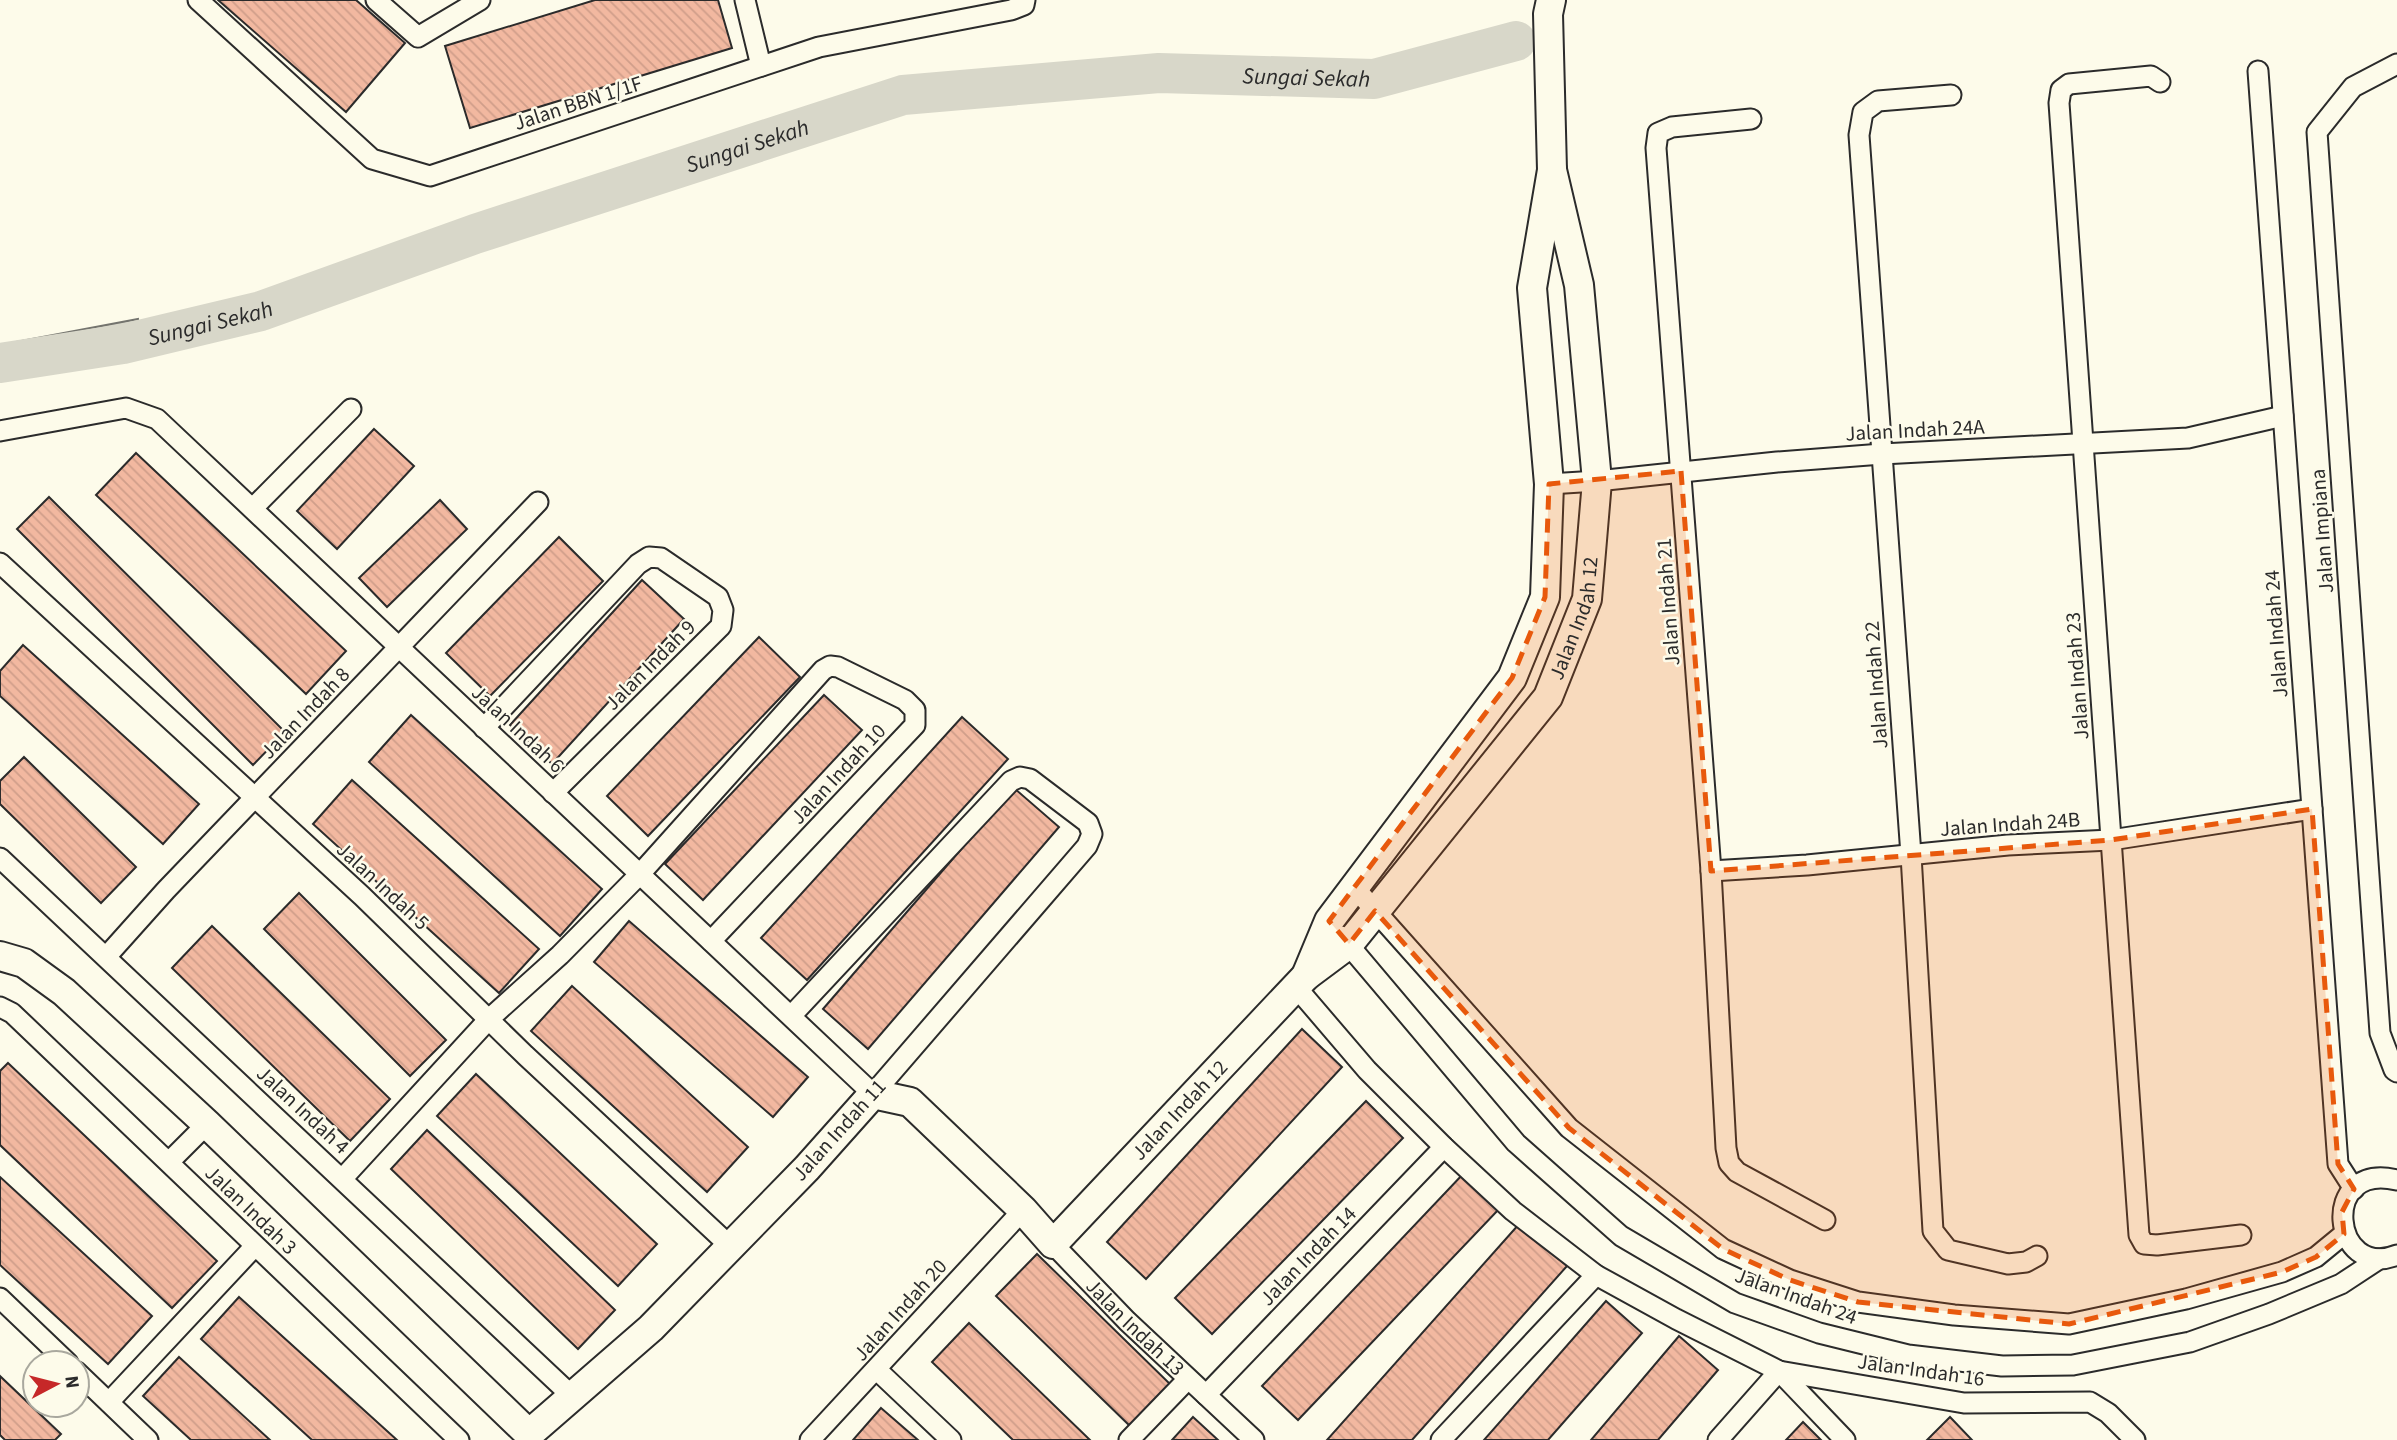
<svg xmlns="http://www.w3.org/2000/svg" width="2397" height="1440" viewBox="0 0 2397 1440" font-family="'Source Sans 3',sans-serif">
  <defs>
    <pattern id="building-back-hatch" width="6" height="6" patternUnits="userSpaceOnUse" patternTransform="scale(1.75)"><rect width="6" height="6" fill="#f2b8a0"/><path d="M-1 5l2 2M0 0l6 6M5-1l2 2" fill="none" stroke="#d09e8a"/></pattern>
  </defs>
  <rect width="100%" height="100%" fill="#fdfbea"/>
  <path fill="#d8d7c9" stroke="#74746e" stroke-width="2" d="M138,319L141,350L0,379V345Z"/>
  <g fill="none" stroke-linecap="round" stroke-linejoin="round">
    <path stroke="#d8d7c9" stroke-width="40" id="s1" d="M0,363L123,344L261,311L475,234L903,95L1159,73L1374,79L1516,41"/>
  </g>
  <g fill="url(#building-back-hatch)" stroke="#2b2b2b" stroke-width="2">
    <path d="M218,0H356L405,43L346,112Z"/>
    <path d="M595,0H718L732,48L470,128L445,46Z"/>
    <path d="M374,429L414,466L337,549L297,511Z"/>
    <path d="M136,453L346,651L306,694L96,495Z"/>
    <path d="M49,497L285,732L253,765L17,529Z"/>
    <path d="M440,500L467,529L387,607L359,578Z"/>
    <path d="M559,537L603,581L490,696L446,653Z"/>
    <path d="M642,580L684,619L552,764L510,725Z"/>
    <path d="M759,637L800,677L648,836L607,796Z"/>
    <path d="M23,645L199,804L163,844L0,696V671Z"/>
    <path d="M824,695L862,730L703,900L665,864Z"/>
    <path d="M411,715L602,889L560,936L369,762Z"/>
    <path d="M962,717L1008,759L807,980L761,938Z"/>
    <path d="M24,757L136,867L101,903L0,804V781Z"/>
    <path d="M352,780L539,949L499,993L313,824Z"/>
    <path d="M1014,788L1059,827L868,1049L823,1009Z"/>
    <path d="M299,893L446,1040L410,1076L264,929Z"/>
    <path d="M629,921L808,1077L773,1117L594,962Z"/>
    <path d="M212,926L390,1099L350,1141L172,968Z"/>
    <path d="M572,986L748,1147L707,1192L531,1031Z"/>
    <path d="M1302,1029L1342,1067L1146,1279L1107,1242Z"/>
    <path d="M8,1063L217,1261L172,1308L0,1145V1071Z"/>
    <path d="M476,1074L657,1244L618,1286L437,1116Z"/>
    <path d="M1366,1101L1403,1138L1212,1334L1175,1298Z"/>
    <path d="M427,1130L615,1310L578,1349L391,1169Z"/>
    <path d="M1464,1173L1500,1208L1298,1420L1262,1386Z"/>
    <path d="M0,1177L152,1316L108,1364L0,1265Z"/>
    <path d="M1520,1223L1567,1266L1412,1440H1327Z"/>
    <path d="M1037,1254L1171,1385L1131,1427L996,1296Z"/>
    <path d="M239,1297L397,1440H312L201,1339Z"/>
    <path d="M1606,1301L1642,1333L1548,1440H1484Z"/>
    <path d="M969,1323L1090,1440H1013L932,1362Z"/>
    <path d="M1679,1336L1718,1370L1658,1440H1591Z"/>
    <path d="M179,1357L270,1440H191L143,1396Z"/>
    <path d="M0,1376L61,1434L55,1440H5L0,1435Z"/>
    <path d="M881,1408L918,1440H853Z"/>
    <path d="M1193,1417L1218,1440H1172Z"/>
    <path d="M1950,1417L1972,1440H1927Z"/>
    <path d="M1803,1422L1821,1440H1786Z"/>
  </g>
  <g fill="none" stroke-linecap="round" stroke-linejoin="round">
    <g stroke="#2b2b2b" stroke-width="23">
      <g id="street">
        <path d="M198,0L372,159L430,176L819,47L1011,10L1024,5L1025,0"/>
        <path d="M376,0L418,37L480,0"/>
        <path d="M745,0L761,66"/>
        <path d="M2397,64L2353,87L2317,132L2380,1033L2394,1070L2397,1072"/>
        <path d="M2258,71L2338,1164L2354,1189"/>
        <path d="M2160,82L2151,76L2069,84L2061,90L2059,103L2139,1235L2144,1244L2157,1245L2241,1235"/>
        <path d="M1951,95L1878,101L1863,112L1859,135L1911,855L1933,1231L1948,1250L2008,1264L2026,1262L2037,1256"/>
        <path d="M1751,119L1672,127L1658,133L1656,148L1711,871L1726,1148L1729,1163L1737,1172L1825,1220"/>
        <path d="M0,431L126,408L157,419C396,643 634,869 873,1094L1087,846L1092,834L1088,823L1030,779L1020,777L1011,781L791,1016"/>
        <path d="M1549,484L1597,481L1777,462L1882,454L2188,438L2283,416"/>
        <path d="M253,508L351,409"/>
        <path d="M0,563L362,896L525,1055L730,1246"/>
        <path d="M484,728L638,564L649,557L661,558L718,597L723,610L721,626L553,793"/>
        <path d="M0,858L573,1397"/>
        <path d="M1711,871L1807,865L2008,845L2111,840L2312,809"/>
        <path d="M1354,887L1569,1128L1723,1249L1790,1280L1858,1302L1954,1315L2069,1324L2186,1299L2282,1272L2316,1257L2344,1234"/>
        <path d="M1341,936L1516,1143L1621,1236L1735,1303L1819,1333L1908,1355L2002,1366L2073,1365L2190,1342L2269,1314L2341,1284L2379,1259"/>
        <path d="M106,957L166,890L538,502"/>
        <path d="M1296,987L1367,1070L1444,1147L1513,1211L1596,1275L1676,1319L1779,1371L1964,1403L2090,1402L2108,1413L2135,1440"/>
        <path d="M0,1007L12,1013L459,1440"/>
        <path d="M169,1162L207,1124"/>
        <path d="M343,1178L489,1019L560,955L640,874L823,670L830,666L838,667L905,700L915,710V725L711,941"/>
        <path d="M2397,1180C2318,1161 2332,1281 2397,1255"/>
        <path id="s2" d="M1053,1244L1127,1321L1254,1440"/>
        <path d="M0,1298L68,1363"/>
        <path d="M877,1370L951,1440"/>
        <path d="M1779,1371L1845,1440"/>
        <path d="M77,1372L148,1440"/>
        <path d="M1206,1395L1444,1147"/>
        <path d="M109,1402L255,1246"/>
        <path d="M810,1440L1023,1210"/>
        <path d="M1129,1440L1188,1379"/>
        <path d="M1441,1440L1596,1275"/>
        <path d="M1718,1440L1779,1371"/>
      </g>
    </g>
    <g stroke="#2b2b2b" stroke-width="32">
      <g id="secondary">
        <path id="s3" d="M0,956L24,963L64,992L207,1124L529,1434L651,1328L807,1168L873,1094L910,1102L1023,1210L1053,1244L1306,976L1349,944L1548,697L1587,599L1597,481L1579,285L1552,170"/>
        <path d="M1306,976L1329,921L1512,678L1545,597L1549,484L1532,288L1552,170L1548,14L1551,0"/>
      </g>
    </g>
    <use href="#street" stroke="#fdfbea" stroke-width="19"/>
    <use href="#secondary" stroke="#fdfbea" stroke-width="28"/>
  </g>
  <path fill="#e8590c" fill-opacity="0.2" stroke="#e8590c" stroke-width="5" stroke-dasharray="14 9" stroke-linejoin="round" d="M1681,471L1711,871L2111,840L2312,809L2338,1164L2354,1189L2342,1212L2344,1234L2316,1257L2282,1272L2069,1324L1858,1302L1790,1280L1723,1249L1569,1128L1375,911L1349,944L1329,921L1512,678L1545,597L1549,484Z"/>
  <g text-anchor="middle" stroke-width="5" stroke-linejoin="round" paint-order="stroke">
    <g font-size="21" fill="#2b2b2b" stroke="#fdfbea">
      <text transform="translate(578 103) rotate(-18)" y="7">Jalan BBN 1/1F</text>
      <text transform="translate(1915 430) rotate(-3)" y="7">Jalan Indah 24A</text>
      <text transform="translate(2322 531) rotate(-94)" y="7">Jalan Impiana</text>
      <text transform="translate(1668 602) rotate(-94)" y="7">Jalan Indah 21</text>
      <text dy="7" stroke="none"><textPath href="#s3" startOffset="2263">Jalan Indah 12</textPath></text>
      <text transform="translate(2276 634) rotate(-94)" y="7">Jalan Indah 24</text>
      <text transform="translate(650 665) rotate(-45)" y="7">Jalan Indah 9</text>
      <text transform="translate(2077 676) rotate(-94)" y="7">Jalan Indah 23</text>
      <text transform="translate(1876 685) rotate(-94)" y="7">Jalan Indah 22</text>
      <text transform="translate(305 713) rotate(-46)" y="7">Jalan Indah 8</text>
      <text transform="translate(518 729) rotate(43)" y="7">Jalan Indah 6</text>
      <text transform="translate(838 774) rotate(-47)" y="7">Jalan Indah 10</text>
      <text transform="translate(2010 824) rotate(-4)" y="7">Jalan Indah 24B</text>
      <text transform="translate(383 886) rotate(43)" y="7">Jalan Indah 5</text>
      <text transform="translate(303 1110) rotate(43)" y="7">Jalan Indah 4</text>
      <text dy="7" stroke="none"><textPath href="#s3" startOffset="1624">Jalan Indah 12</textPath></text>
      <text transform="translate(839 1130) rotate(-48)" y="7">Jalan Indah 11</text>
      <text transform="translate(251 1210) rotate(44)" y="7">Jalan Indah 3</text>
      <text transform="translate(1308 1256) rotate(-46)" y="7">Jalan Indah 14</text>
      <text transform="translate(1796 1296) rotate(20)" y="7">Jalan Indah 24</text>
      <text transform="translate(900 1310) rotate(-48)" y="7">Jalan Indah 20</text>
      <text dy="7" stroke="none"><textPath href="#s2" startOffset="117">Jalan Indah 13</textPath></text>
      <text transform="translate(1921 1370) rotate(8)" y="7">Jalan Indah 16</text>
    </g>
    <g font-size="23" font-style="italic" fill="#2b2b2b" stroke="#fdfbea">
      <text dy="8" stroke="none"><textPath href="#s1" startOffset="1348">Sungai Sekah</textPath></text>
      <text dy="8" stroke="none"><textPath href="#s1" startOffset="780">Sungai Sekah</textPath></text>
      <text dy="8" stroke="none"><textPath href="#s1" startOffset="214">Sungai Sekah</textPath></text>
    </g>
  </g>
  <g transform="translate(56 1384) rotate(83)"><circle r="33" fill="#fdfbea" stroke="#a9a89e" stroke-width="2"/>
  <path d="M0-5L12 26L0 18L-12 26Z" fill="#c62828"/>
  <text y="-10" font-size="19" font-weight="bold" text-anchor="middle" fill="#2b2b2b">N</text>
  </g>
</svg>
